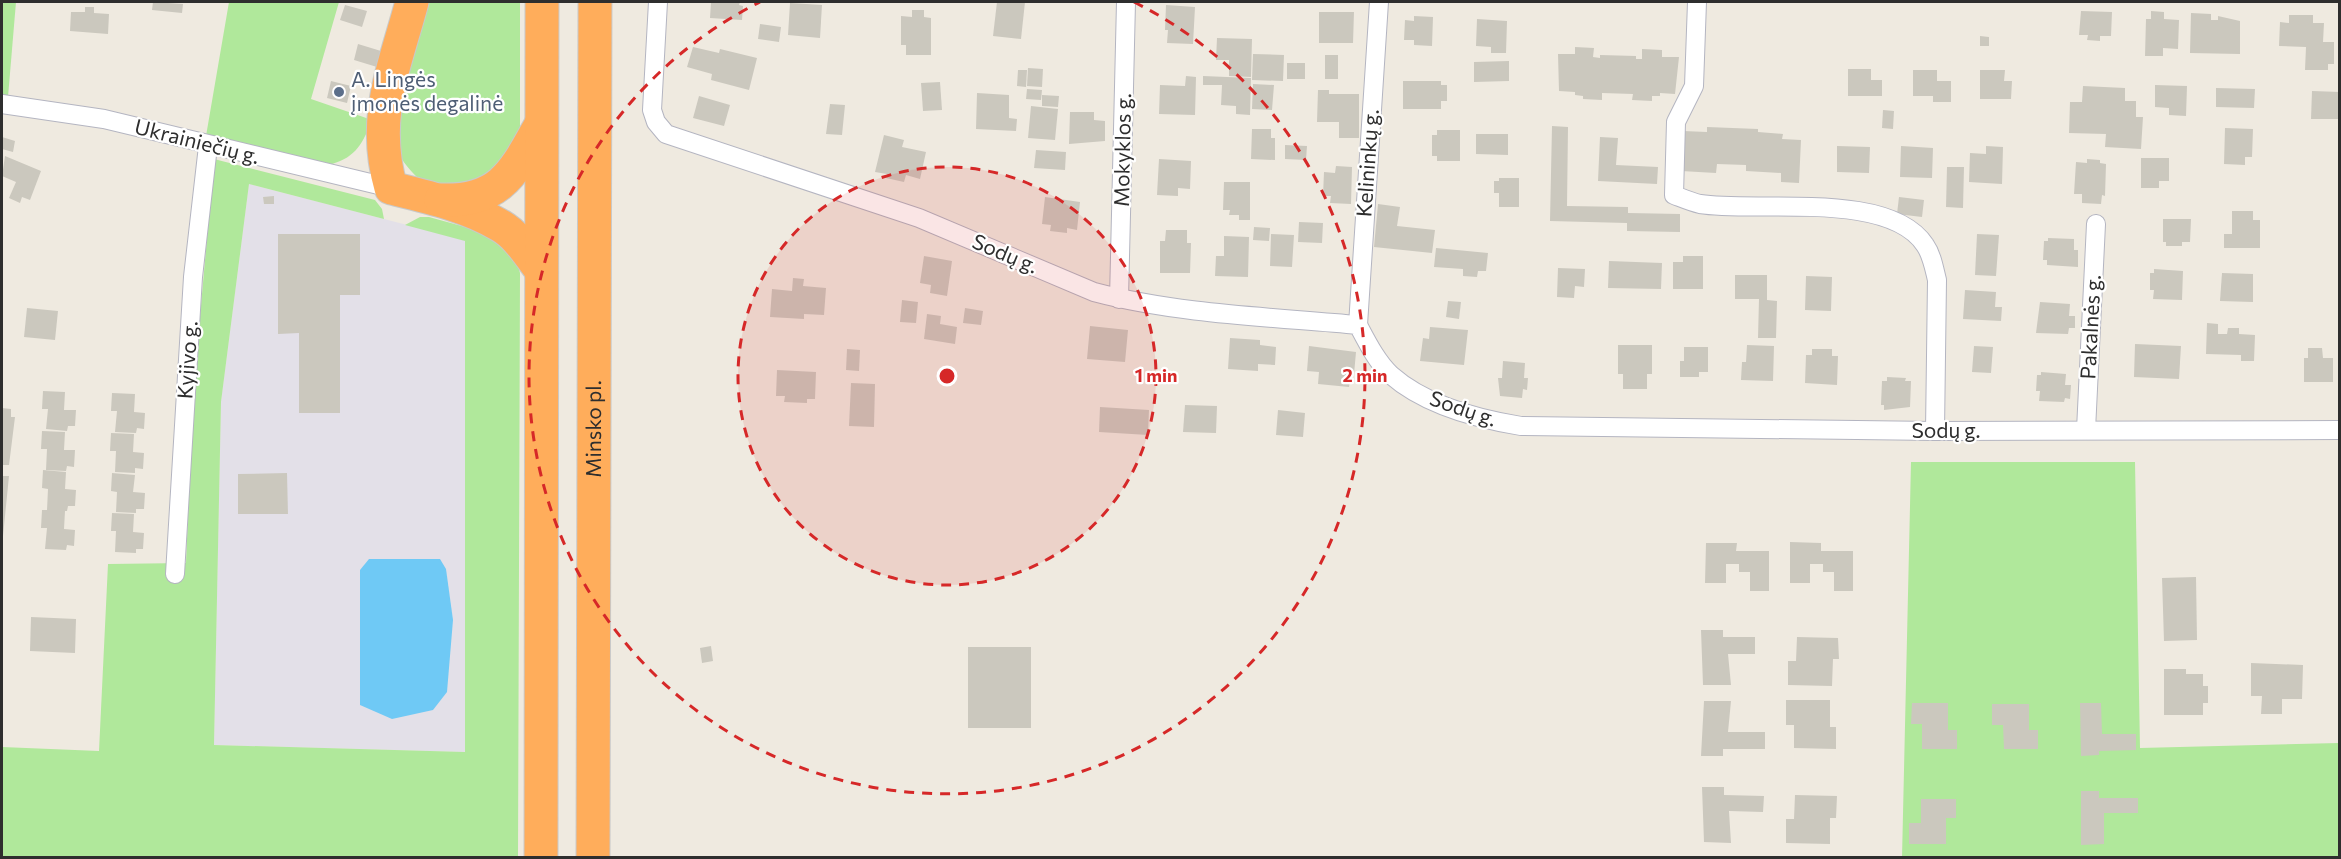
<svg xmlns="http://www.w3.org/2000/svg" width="2341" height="859" viewBox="0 0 2341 859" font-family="Commissioner,sans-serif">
  <rect width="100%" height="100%" fill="#efeae0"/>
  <path fill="#e3e0e8" d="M249,184L465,240L466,752L214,745L221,402Z"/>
  <g fill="#b0e89b">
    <path d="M2,2H16L8,97L2,96Z"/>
    <path d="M229,2H339L311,99L372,120C363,143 356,157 332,164L206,136Z"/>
    <path d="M426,2H520V132L485,185H425C416,176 405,166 399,154C385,122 417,36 426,2Z"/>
    <path d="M214,159L375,200L382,209L384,219L249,184L221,402L214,745L465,752V241L405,225L420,217H429L498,236L516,258L520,273L518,857L2,858V747L99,751L108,564L186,563L193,396Z"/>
    <path d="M1911,462H2135L2140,748L2339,743V857L1902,858Z"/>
  </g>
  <path fill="#6fc9f5" d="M369,559H440L446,569L453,620L447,692L433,710L392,719L360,705V570Z"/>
  <g fill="#cbc8be">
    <path d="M153,2L183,4L182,13L152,10Z"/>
    <path d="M711,2H740L739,5L743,6L742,20L710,18Z"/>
    <path d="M997,2H1025L1021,39L993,36Z"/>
    <path d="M790,3L822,5L820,38L788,35Z"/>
    <path d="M345,5L367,11L362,27L340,20Z"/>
    <path d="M1166,5L1195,7L1193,44L1167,43L1168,30H1165Z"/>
    <path d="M85,7H94V13L109,14L108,34L70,31L71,12H85Z"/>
    <path d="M912,10H924V17L931,18V55H906V45H901V16L912,17Z"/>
    <path d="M2081,11L2112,12L2111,36H2100V41L2087,40L2088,35H2079Z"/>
    <path d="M2151,11L2164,12V19L2179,20L2178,49L2163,48V56H2145L2146,19H2151Z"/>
    <path d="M1319,12H1354L1353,43H1319Z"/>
    <path d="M2191,13L2211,14V20H2218V16L2240,21V54L2190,53Z"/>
    <path d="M2289,15H2313V23H2324L2323,42H2334V64H2328V70H2305L2306,47L2279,46L2280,22L2289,23Z"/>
    <path d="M1414,16L1433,17L1432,46L1414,45V40H1404L1405,20L1414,21Z"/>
    <path d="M1477,19L1507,21L1506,53H1491V47L1476,46Z"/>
    <path d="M760,24L781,27L779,42L758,39Z"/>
    <path d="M1980,36L1989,37V46H1980Z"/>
    <path d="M1217,38L1252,39L1251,77L1229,76V60H1216Z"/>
    <path d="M358,44L381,51L377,67L354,60Z"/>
    <path d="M693,47L719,53L720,49L757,58L749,90L711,80L712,74L687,67Z"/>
    <path d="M1575,47L1594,48L1593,57L1600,58V55L1636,56V59H1642V49L1662,50V57H1679L1675,94L1660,93V96H1652V101L1632,100L1633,94L1602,93V100L1583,99V96L1575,95V92L1559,91L1558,54H1575Z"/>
    <path d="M1253,54L1284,55L1283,81L1252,80Z"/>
    <rect x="1325" y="55" width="13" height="24"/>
    <path d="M1509,61V81L1474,82V62Z"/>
    <rect x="1287" y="63" width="18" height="16"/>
    <path d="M1028,68L1043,69L1042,87L1027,86Z"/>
    <path d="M1848,69H1871V80H1882V96H1848Z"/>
    <path d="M1018,70H1027L1026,87L1017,86Z"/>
    <path d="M1913,70H1937V81H1951V102H1933V96H1913Z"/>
    <path d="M1980,70H2005L2004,81H2012L2011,99H1980Z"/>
    <path d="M1186,76L1196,77L1195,115L1159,114L1160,85L1185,86Z"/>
    <path d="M1203,76L1251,78L1250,115L1236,114V106L1221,105L1222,85H1203Z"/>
    <path d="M331,81L351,86L347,103L327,98Z"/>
    <path d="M1403,81H1441V85H1447V101H1441V109H1403Z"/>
    <path d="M940,82L942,110L923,111L921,83Z"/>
    <path d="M1253,84L1274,85L1272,110L1252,109Z"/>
    <path d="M2155,85L2187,86L2186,116L2169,115V108L2155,107Z"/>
    <path d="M2083,86L2125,88V101H2136V117H2143L2141,149L2105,147L2106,134L2069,133L2070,102H2082Z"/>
    <path d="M2216,88L2255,89L2254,108L2216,107Z"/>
    <path d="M1027,89L1042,90L1041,100L1026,99Z"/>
    <path d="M1318,90H1329V94H1359V138H1339V122H1317Z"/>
    <path d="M2312,91L2340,92V119H2311Z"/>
    <path d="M977,93L1009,95V118L1017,119L1016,131L976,129Z"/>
    <path d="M1042,95L1059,96L1058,107L1042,106Z"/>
    <path d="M699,96L730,105L724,126L693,118Z"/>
    <path d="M830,104L845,105L842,135L826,134Z"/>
    <path d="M1031,106L1058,109L1055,140L1028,138Z"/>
    <path d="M1883,110L1894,111L1893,129L1882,128Z"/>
    <path d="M1070,112H1094V120L1105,121V141L1069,144Z"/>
    <path d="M1552,126L1568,127L1567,206L1628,207V213L1680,214V232L1627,231V223L1550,221Z"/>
    <path d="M1707,127L1758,129V132L1783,134L1782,139L1801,140L1799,183L1781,182V173L1746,171V165L1717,164L1716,173L1681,171L1683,131L1707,132Z"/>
    <path d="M2225,128L2253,129L2252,157H2245V165L2224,164Z"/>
    <path d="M1252,129H1271V138H1275V160L1251,159Z"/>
    <path d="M1437,130H1460V161H1437V156H1432V135H1437Z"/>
    <path d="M1476,134H1508V155L1476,154Z"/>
    <path d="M884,135L904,140L902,147L926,152L920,179L906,175L904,182L886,178L887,174L875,172Z"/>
    <path d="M2,137L15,141L13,152L2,149Z"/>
    <path d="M1600,137L1618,138L1616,165L1658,167L1657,184L1598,181Z"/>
    <path d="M1285,145L1307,146L1306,160L1285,159Z"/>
    <path d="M1837,146L1870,147L1869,173L1837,172Z"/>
    <path d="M1901,146L1933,148L1932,178L1900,177Z"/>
    <path d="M1986,146L2003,147L2002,184L1969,182L1970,153L1986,154Z"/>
    <path d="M1036,150L1066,152L1065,170L1034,168Z"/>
    <path d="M5,156L41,171L30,200L22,197L20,203L9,198L16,182L2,176Z"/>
    <path d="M2141,158H2169V181H2159V188H2141Z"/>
    <path d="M1159,159L1191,161L1190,189L1178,188V196L1157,195Z"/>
    <path d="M2087,159L2100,160V163L2106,164L2105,196L2102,195L2101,204L2082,203V194H2074L2076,162L2087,163Z"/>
    <path d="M1336,166L1352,167L1351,204L1330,203L1331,196H1323L1324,172L1335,173Z"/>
    <path d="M1947,167H1964L1963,208L1946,207Z"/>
    <path d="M1499,178H1519V207H1499V193H1494V181H1499Z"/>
    <path d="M1224,182H1250V220H1239V215H1229L1230,210H1223Z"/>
    <path d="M274,196V204H264L263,197Z"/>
    <path d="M1045,197L1080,202L1077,230L1067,228V233L1050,231L1051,225L1042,224Z"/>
    <path d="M1899,197L1924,200L1922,217L1897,214Z"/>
    <path d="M1378,204L1400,207L1397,226L1435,230L1432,253L1374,247Z"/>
    <path d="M2232,211H2253V220H2260V248H2224V234H2232Z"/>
    <path d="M2163,219H2191L2190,242H2182V246H2166V242H2163Z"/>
    <path d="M1299,222L1323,223L1322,243L1298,242Z"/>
    <path d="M1254,227L1270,228L1269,241L1253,240Z"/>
    <path d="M1166,230H1187V243H1191L1190,273H1160V241H1165Z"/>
    <path d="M278,234H360V295H340V413H299V333L278,334Z"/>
    <path d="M1271,234L1294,235L1292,267L1270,266Z"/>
    <path d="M1977,234L1999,235L1996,276L1975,275Z"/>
    <path d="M1224,236L1249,237L1248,277L1215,276L1216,256H1224Z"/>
    <path d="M2048,238L2074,239V250H2078V267L2047,265V260H2043L2044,241H2048Z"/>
    <path d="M1436,248L1488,253L1486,271H1478L1477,277L1463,276V269L1434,267Z"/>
    <path d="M924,256L952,261L947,296L930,293L931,285L920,283Z"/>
    <path d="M1683,256H1703V289H1673V262H1683Z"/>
    <path d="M1609,261L1662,263L1661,289L1608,288Z"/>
    <path d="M1558,268L1585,269L1584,287L1575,286L1574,298L1557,297Z"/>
    <path d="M2154,269L2183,271L2182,300L2153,299L2154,290H2150V273H2154Z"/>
    <path d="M2222,273L2253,274V302L2220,301Z"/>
    <path d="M1735,275H1767V300L1777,301L1776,338H1758L1759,299H1735Z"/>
    <path d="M1806,276L1832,277L1831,311L1805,310Z"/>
    <path d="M793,278L804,279L803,286L826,288L824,315L804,314V319L770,317L772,289L792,291Z"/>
    <path d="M1965,290L1996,292L1995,307H2002L2001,321L1963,319Z"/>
    <path d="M902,300L918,302L916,323L900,322Z"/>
    <path d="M1448,301L1461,302L1459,319L1446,317Z"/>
    <path d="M2040,302L2070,304L2069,316H2075V328H2069L2068,334L2036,333Z"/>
    <path d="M27,308L58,311L55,340L24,337Z"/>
    <path d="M965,308L983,311L981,325L963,323Z"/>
    <path d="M927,314L941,316L940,324L957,327L955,344L924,339Z"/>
    <path d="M2207,323L2218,324V334H2227L2228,328H2239V334L2255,335L2254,361H2241V355L2206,354Z"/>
    <path d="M1090,326L1128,330L1125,362L1087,359Z"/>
    <path d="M1430,327L1468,330L1464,365L1420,361L1423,338L1429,339Z"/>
    <path d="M1230,338L1260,340V345L1276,347L1275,365L1258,364V371L1228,369Z"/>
    <path d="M2135,344L2181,346L2179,379L2134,377Z"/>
    <path d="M1618,345H1652V374H1647V389H1623V374H1618Z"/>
    <path d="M1747,345L1774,346L1773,381L1741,380L1742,362H1746Z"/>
    <path d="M1309,346L1356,352L1354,374H1351L1349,387L1318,384L1319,372L1307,371Z"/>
    <path d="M1974,346L1993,347L1991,373L1972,372Z"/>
    <path d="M1684,347H1708V372H1699V377H1680V361H1684Z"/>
    <path d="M2308,348H2322L2323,358H2333V382H2304V358H2308Z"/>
    <path d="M847,349L860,350L859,371L846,370Z"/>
    <path d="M1812,349H1832V356H1838L1837,385L1805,383L1806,355H1812Z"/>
    <path d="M1503,361L1525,363L1524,378H1528L1527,390L1523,389L1522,398L1500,396L1498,378H1502Z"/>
    <path d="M777,370L816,372L815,399H807V403L784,402L785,396H776Z"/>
    <path d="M2041,372L2066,374L2065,385H2071L2070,399L2065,398L2064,402L2039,401L2040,391H2036L2037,375H2041Z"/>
    <path d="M1887,377L1906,378L1905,381H1911L1910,407L1884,410V405H1881L1882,381H1887Z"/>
    <path d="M851,383L875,384L874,427L849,426Z"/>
    <path d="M43,391L65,392L64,410H76L75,426H68L67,431L46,429L48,409H42Z"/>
    <path d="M112,393L135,394L134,412L145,413L144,429L137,428L136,433L115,432L117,411H111Z"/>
    <path d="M1185,405L1217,406L1216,433L1183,432Z"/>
    <path d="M1100,407L1149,410L1148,435L1099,432Z"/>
    <path d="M2,408L11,409V417H15L9,465H2Z"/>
    <path d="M1278,410L1305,413L1303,437L1276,435Z"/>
    <path d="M42,431L65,432L64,450H75L74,467L67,466L66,471L46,470L47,449H41Z"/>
    <path d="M111,433L134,434L133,452L144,453L143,469L135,468V473L115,472L116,451H110Z"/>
    <path d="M43,470L66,472L65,489L76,490L75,506H68L67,511H65L64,529L75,530L74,546L67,545L66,550L45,549L47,528H41L42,510H47L48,489L42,488Z"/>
    <path d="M112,473L135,475L133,492L145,493L144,509H136V513L116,512L117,492L111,491Z"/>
    <path d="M287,473L288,514H238V474Z"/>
    <path d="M2,476H9L3,536L2,535Z"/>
    <path d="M112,513L134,514L133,532L144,533L143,549H136V553L115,552L116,531H111Z"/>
    <path d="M1790,542L1821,543V551H1853V591H1834V572H1823V564H1810V583H1790Z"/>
    <path d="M1706,543H1737L1736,551H1769V591H1750V572H1739V564H1726V583H1705Z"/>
    <path d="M2196,577L2197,640L2164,641L2162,578Z"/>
    <path d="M31,617L76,619L75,653L30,651Z"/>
    <path d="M1701,630H1723V637H1755V654H1728L1731,685H1703Z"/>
    <path d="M1797,637L1838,638L1839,659H1833L1832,686L1788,685V661H1796Z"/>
    <path d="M711,646L713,661L702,663L700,648Z"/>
    <rect x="968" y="647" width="63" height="81"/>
    <path d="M2251,663L2303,665L2302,699H2282V714H2261L2262,696H2251Z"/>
    <path d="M2164,669H2186V674H2203V686H2208V703H2203V715H2164Z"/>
    <path d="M1786,700H1830V727H1836V749L1794,748V725H1786Z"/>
    <path d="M1704,701H1731L1728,732H1765V749H1723V756H1701Z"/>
    <path d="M1912,703H1948V730H1957V749H1922V724H1911Z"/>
    <path d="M2080,703H2101L2102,734H2136V750L2099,751V755L2081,756Z"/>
    <path d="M1992,704H2029V730H2038V749H2004L2003,725H1992Z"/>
    <path d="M1702,787H1724V795L1764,796L1763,812L1729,811L1731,843L1704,842Z"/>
    <path d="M2081,791H2099V798H2138V813H2104V844L2081,845Z"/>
    <path d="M1795,795L1837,796L1836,818H1830V844L1786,843V819H1794Z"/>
    <path d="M1921,799H1956V818H1946V844H1909V823H1921Z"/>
  </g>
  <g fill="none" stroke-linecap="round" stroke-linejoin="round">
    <g stroke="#b4b5c1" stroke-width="20">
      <g id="street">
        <path d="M658,2L652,110L656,122L666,134L919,218L1094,292C1177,314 1272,317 1358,325C1367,342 1377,362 1391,375C1425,405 1478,419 1521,426L1935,431L2340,430"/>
        <path d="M1697,2L1694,86L1676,122L1674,195C1682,198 1691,202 1700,204C1757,213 1889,190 1925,245C1932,255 1934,268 1937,280L1935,431"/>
        <path d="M2,104L104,119L391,188"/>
        <path d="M1119,299L1126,2"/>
        <path d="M1358,325L1379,2"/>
        <path d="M2086,430L2096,224"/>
        <path d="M175,574L193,277L208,146"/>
      </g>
    </g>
    <g stroke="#c9c9c9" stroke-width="35">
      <g id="highway">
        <path d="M412,2C394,69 371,118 391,188C428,197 468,206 501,226C518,236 529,255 541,270"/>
        <path d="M441,200C501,202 514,172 540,126"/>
        <path d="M541,858L542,2"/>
        <path id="s1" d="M593,858L595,2"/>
      </g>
    </g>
    <use href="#street" stroke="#fff" stroke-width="18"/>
    <use href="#highway" stroke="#ffad5b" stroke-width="33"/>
  </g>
  <circle cx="947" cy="376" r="209" fill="#d62828" fill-opacity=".12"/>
  <g fill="none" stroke="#d62828" stroke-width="3" stroke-dasharray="10 8">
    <circle cx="947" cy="376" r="209"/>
    <path d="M1134 2A418 418 0 1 1 760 2"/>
  </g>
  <circle fill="#5c6f8a" stroke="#fff" stroke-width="2" cx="339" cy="92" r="6"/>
  <g text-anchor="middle" stroke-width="4.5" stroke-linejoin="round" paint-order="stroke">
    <g font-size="21" fill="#4e5e75" stroke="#fff" text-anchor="start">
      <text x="351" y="87">A. Lingės<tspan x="351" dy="24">įmonės degalinė</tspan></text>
    </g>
    <g font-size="21" fill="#2e2e2e" stroke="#fff">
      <text transform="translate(197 142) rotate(14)" y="7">Ukrainiečių g.</text>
      <text transform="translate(1123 150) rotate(-89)" y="7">Mokyklos g.</text>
      <text transform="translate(1368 163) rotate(-86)" y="7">Kelininkų g.</text>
      <text transform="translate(1005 254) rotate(23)" y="7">Sodų g.</text>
      <text transform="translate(2091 327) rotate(-87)" y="7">Pakalnės g.</text>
      <text transform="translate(188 360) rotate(-86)" y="7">Kyjivo g.</text>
      <text transform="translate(1463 409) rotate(19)" y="7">Sodų g.</text>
      <text dy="7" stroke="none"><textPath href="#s1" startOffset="429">Minsko pl.</textPath></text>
      <text x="1946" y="438">Sodų g.</text>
    </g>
  </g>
  <circle cx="947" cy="376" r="9" fill="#d62828" stroke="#fff" stroke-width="3"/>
  <g font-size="18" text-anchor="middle" font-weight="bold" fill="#d62828" stroke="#fff" stroke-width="4.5" stroke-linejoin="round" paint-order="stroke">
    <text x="1156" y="382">1 min</text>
    <text x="1365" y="382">2 min</text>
  </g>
  <rect width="2341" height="859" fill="none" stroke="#2e2e2e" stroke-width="6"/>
</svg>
